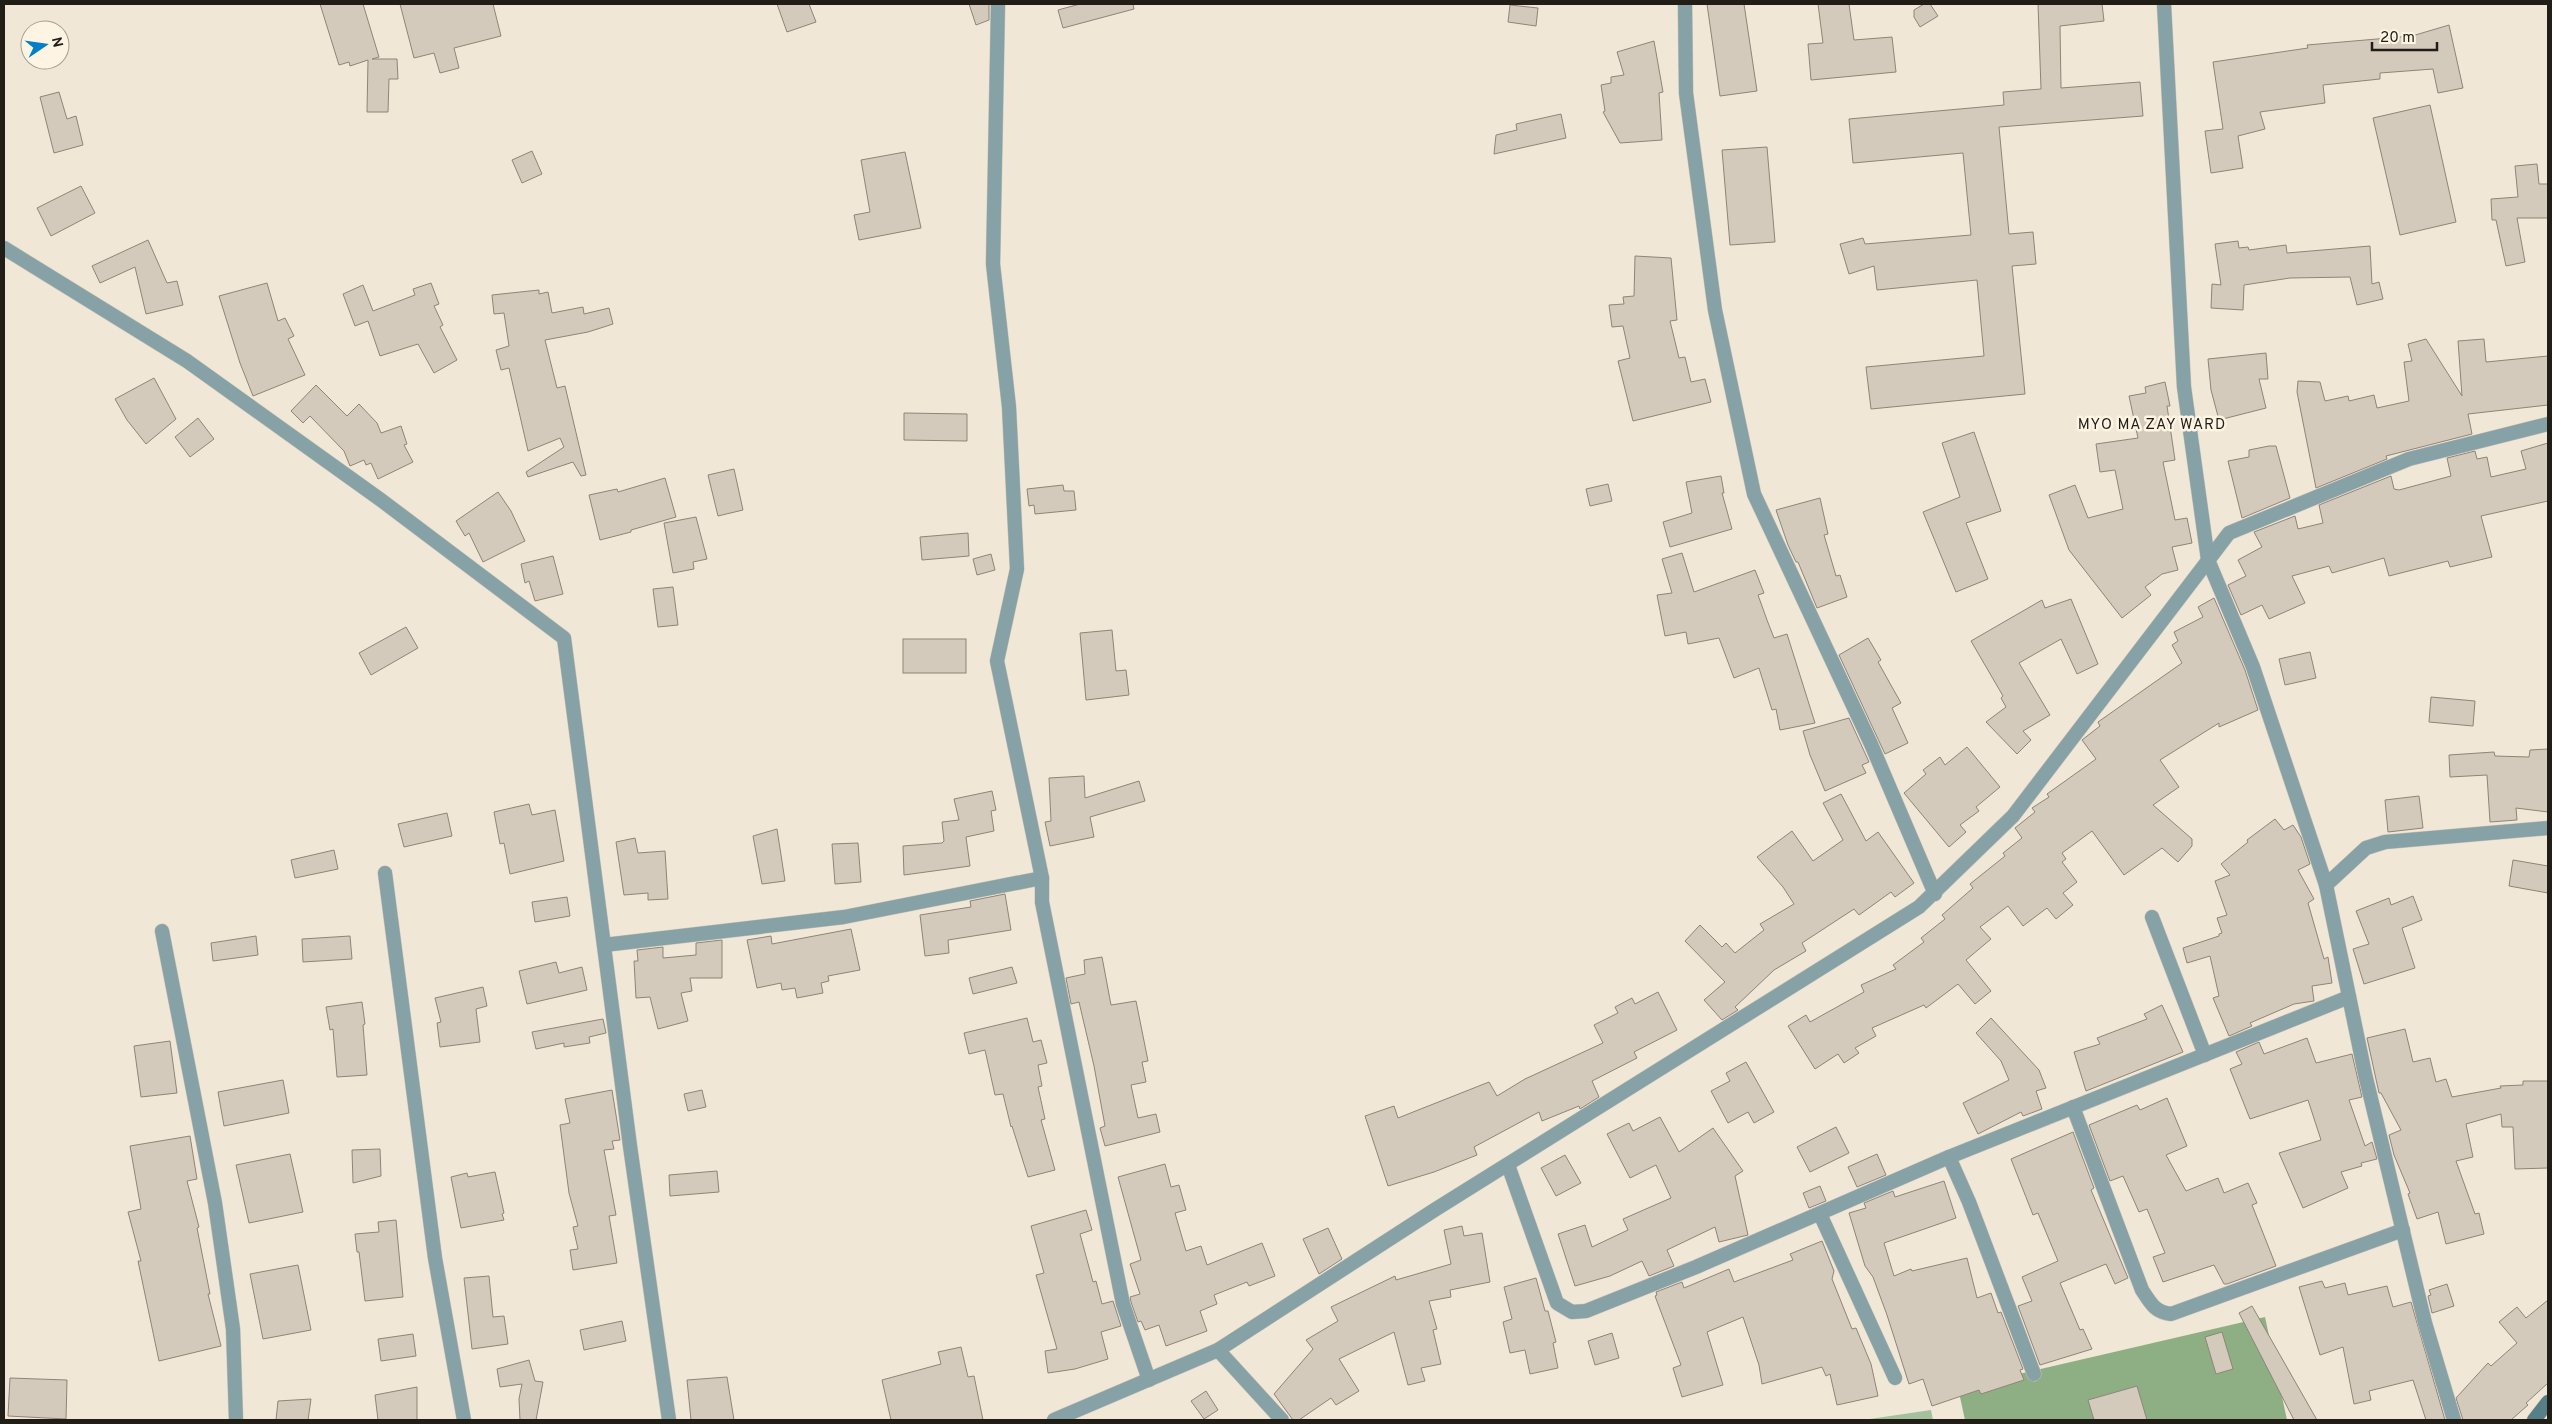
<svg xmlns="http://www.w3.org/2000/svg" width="2552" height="1424" viewBox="0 0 2552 1424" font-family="Overpass,sans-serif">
  <rect width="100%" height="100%" fill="#f0e7d7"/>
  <path fill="#a4c19c" d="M1931,1410L1933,1420H1863Z"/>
  <path fill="#8eaf84" d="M2265,1317L2287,1420H1965L1958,1388Z"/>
  <g fill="#d4cabb" stroke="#8e8577">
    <path d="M320,4H363L379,57L372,59H397L398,79H389L388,112H367L368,60L350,66L349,62L339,65Z"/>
    <path d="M400,4H493L501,36L454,48L459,68L440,73L434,53L414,58Z"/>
    <path d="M777,4H809L816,22L787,32Z"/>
    <path d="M969,4H989V20L976,25Z"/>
    <path d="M1080,4H1133L1134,9L1063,28L1058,10Z"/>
    <path d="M1707,4H1744L1757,91L1720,96Z"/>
    <path d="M1818,4H1849L1854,40L1892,37L1896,72L1811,80L1808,44L1823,43Z"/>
    <path d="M1924,4H1930L1938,16L1920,27L1914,17V10Z"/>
    <path d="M2038,4H2102L2104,21L2060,26L2061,88L2140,82L2143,116L1999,127L2009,234L2033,232L2036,264L2012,266L2025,394L1871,409L1866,367L1984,356L1977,280L1877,290L1874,266L1849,274L1840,244L1863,238L1865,244L1971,235L1963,153L1853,163L1849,119L2004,105L2003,92L2041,89Z"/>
    <path d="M1510,5L1538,8L1536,26L1508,22Z"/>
    <path d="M2449,25L2463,88L2438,93L2433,69L2380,73V79L2323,85L2325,103L2260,112L2265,129L2238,136L2243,168L2211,173L2205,131L2223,129L2213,62L2308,48L2307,45L2412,36Z"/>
    <path d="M1654,41L1663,92L1659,93L1662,140L1620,143L1603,112L1605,111L1601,85L1611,83V77L1624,75L1617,52Z"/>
    <path d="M59,92L67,119L76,116L83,145L54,153L40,97Z"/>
    <path d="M2430,105L2456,222L2400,235L2373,118Z"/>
    <path d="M1561,114L1566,138L1494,154L1496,135L1517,130L1516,124Z"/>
    <path d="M1767,147L1775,242L1730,245L1722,150Z"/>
    <path d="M532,151L542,174L522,183L512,160Z"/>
    <path d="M905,152L921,228L859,240L854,215L870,212L861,160Z"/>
    <path d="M2537,164L2539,184H2548V218H2517L2525,262L2506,266L2496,220H2492L2491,199L2518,197L2515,166Z"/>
    <path d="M81,186L95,213L51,236L37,208Z"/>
    <path d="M148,240L167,283L177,281L183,305L146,314L135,267L100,283L92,266Z"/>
    <path d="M2238,241L2239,248L2248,247L2249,250L2286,245L2287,253L2370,246L2372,284L2379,282L2383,299L2357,305L2350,277L2290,278L2244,285L2243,310L2211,308L2212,284L2221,285L2215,244Z"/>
    <path d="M1635,256L1671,258L1677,320L1670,321L1679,358L1685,357L1691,382L1705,379L1711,402L1633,421L1618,361L1630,358L1623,326L1612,327L1609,305L1624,304L1623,297L1634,296Z"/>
    <path d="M267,283L278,321L285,318L294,336L288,339L305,375L253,396L240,363L219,296Z"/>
    <path d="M431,283L439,304L434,306L443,325L440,327L457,360L434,373L418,344L380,356L368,321L355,326L343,294L363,285L373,311L415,295L413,289Z"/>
    <path d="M539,290V294L548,292L552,313L583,307L584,314L609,308L613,324L588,332L545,340L557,388L565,386L586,475L581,476L573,462L528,477L526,472L564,447L560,438L528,451L509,368L501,370L496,350L509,346L504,313L494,314L492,295Z"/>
    <path d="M2426,339L2462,396L2458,341L2484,339L2486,362L2548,356V405L2468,414L2472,434L2386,456L2387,459L2316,488L2297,392L2298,381L2320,382L2325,401L2348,396L2349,401L2374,395L2377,408L2409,401L2404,362L2412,361L2408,344Z"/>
    <path d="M2266,353L2268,379H2259L2266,408L2219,420L2211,390L2208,359Z"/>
    <path d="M154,378L176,419L146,444L127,420L115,399Z"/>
    <path d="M2165,382L2170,406H2167L2175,460L2163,462L2175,520L2187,518L2192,543L2172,547L2178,570L2162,574L2145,587L2151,595L2122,618L2069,550L2049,495L2075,485L2088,518L2123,509L2115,470L2100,472L2096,444L2138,438L2129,396L2146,393L2145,387Z"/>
    <path d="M316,385L347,416L359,404L377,423L381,433L401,426L407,444L404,445L413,462L378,479L371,463L366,465L364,460L350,466L344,451L310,416L303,423L291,411Z"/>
    <path d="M904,413L967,414V441L904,440Z"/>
    <path d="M198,418L214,439L190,457L175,437Z"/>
    <path d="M1974,432L2001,511L1966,523L1988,579L1956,592L1923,512L1960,497L1942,443Z"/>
    <path d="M2548,443V501L2481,516L2492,557L2450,567L2448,561L2389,576L2384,558L2332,573L2329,566L2292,576L2305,603L2269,619L2262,605L2241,615L2228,585L2246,576L2238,560L2262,547L2254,532L2295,516L2298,529L2323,523L2319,505L2391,476L2394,489L2399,490L2451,476L2447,458L2475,451L2477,459L2487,457L2491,477L2526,469L2521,451Z"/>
    <path d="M2269,446H2276L2290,498L2242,518L2228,461L2249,457V450Z"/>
    <path d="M734,469L743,510L718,516L708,475Z"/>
    <path d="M1721,476L1724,493H1722L1732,529L1670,547L1663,522L1692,513L1686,482Z"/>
    <path d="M665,478L676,517L631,530V532L600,540L589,495L617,489L618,492Z"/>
    <path d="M1608,484L1612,501L1590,506L1586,489Z"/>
    <path d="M1063,485L1064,491H1074L1076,510L1035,514L1034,505L1029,506L1027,489Z"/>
    <path d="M498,492L511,511L525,541L483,562L469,533L465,536L456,521Z"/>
    <path d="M1820,498L1828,534L1824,535L1836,576L1840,575L1847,597L1817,608L1798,562H1796L1788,545L1776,510Z"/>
    <path d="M696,517L707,559L693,562L694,569L673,573L664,523Z"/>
    <path d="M968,533L969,556L922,560L920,537Z"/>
    <path d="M1682,553L1694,592L1755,570L1764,593L1758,595L1767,620L1774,638L1787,634L1815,723L1780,730L1776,709L1772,710L1759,668L1734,678L1719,638L1688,644L1686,632L1665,636L1657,595L1672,593L1662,559Z"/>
    <path d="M991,554L995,570L977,575L973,559Z"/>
    <path d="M553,556L563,594L535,601L529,581L525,583L521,564Z"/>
    <path d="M673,587L678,625L658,627L653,589Z"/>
    <path d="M2214,598L2245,670L2258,710L2219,727V723L2160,760L2179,787L2153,805L2192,839V846L2178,862L2162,848L2124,875L2092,831L2062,853L2066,859L2062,862L2077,882L2063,893L2073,905L2056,919L2047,908L2023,926L2008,906L1980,927L1991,939L1966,960L1991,991L1975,1004L1958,984L1926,1008L1924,1005L1872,1028L1876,1036L1855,1048L1859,1053L1844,1063L1838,1054L1815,1069L1788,1026L1806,1015L1810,1022L1864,992L1861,985L1896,969L1893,965L1924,942L1921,938L1945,919L1942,915L1973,888L1970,884L2005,856L2003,853L2022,838L2015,828L2035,812L2032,808L2049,797L2047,794L2096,759L2082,740L2100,726L2098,722L2182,663L2172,645L2178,641L2174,632L2203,617L2198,607Z"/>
    <path d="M2071,599L2098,664L2077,674L2061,639L2019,663L2050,715L2023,731L2031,740L2017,754L1986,722L2006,707L2001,698L2003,696L1971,641L2042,600L2045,608Z"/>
    <path d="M406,627L418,648L371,675L359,653Z"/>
    <path d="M1112,630L1116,671L1126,670L1129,695L1086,700L1080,633Z"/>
    <path d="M1868,638L1881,660L1878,662L1901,703L1892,708L1908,743L1885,754L1839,655Z"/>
    <rect x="903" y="639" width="63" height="34"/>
    <path d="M2310,652L2316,678L2285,685L2279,659Z"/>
    <path d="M2431,697L2475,701L2473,726L2429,722Z"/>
    <path d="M1849,718L1869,762L1862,765L1866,773L1825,791L1810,755L1803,731Z"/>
    <path d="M1967,747L2000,787L1976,807L1979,811L1960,825L1966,832L1949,847L1904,793L1926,774L1923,770L1940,757L1945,765Z"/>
    <path d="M2548,749V812L2516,808L2517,820L2490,822L2487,775L2450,777L2449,755L2494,752L2495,756L2529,757L2530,750Z"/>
    <path d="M1084,776L1085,798L1139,781L1145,801L1090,817L1094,837L1050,846L1045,822L1051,821L1049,778Z"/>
    <path d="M992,791L996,810L991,811L994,831L966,837L970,866L904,875L903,846L942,843L944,841L942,822L959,820L954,799Z"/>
    <path d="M1841,794L1866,841L1878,832L1914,883L1895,897L1891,892L1859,915L1854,909L1802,943L1806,951L1774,970L1735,1007L1738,1010L1722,1020L1704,1000L1725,982L1685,941L1700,925L1722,947L1726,943L1735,953L1764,930L1760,924L1794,904L1783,887L1757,857L1792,831L1813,861L1843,840L1823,803Z"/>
    <path d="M2419,796L2423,828L2388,832L2385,800Z"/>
    <path d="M529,804L532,815L555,810L564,861L510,874L504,843L500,844L494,812Z"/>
    <path d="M447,813L452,836L404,847L398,824Z"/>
    <path d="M2275,819L2284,830L2293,825L2301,837L2310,864L2298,870L2314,899L2308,903L2324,959L2328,957L2332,983L2312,986L2314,1001L2294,1004L2250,1023L2252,1026L2229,1036L2213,998L2219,996L2210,956L2187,963L2183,948L2219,936V934L2222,933L2217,918L2227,915L2215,881L2230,875L2221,864L2248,842L2247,840Z"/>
    <path d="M777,829L785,881L762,884L753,836Z"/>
    <path d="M635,838L638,853L665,851L668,899L648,900V893L624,895L616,842Z"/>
    <path d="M858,843L861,882L835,884L832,844Z"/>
    <path d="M334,850L338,869L295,878L291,860Z"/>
    <path d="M2513,860L2548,866V893L2509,886Z"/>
    <path d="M1005,894L1011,930L948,940L949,953L925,956L920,915L971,907L970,901Z"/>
    <path d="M2413,896L2422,920L2402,928L2415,968L2364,984L2353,949L2369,944L2356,911L2389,898L2391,905Z"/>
    <path d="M567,897L570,916L535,922L532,902Z"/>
    <path d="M851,929L860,970L828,976L829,981L821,983L823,993L797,998L795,988L782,990L781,983L757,988L747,940L771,936L772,944Z"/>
    <path d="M256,936L258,955L213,961L211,943Z"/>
    <path d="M350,936L352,959L303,962L302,939Z"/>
    <path d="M722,940V978H690L692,991L681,993L688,1021L658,1029L650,997L636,998L634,961H638L637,950L663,947V958L696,955V943Z"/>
    <path d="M1102,957L1111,1005L1136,1001L1148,1061L1142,1062L1146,1082L1131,1085L1138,1118L1156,1114L1160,1132L1105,1146L1100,1128L1105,1126L1094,1066L1079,1002L1071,1004L1066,978L1085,974L1084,960Z"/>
    <path d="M556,962L559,973L582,967L587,990L527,1004L519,971Z"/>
    <path d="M1012,967L1017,983L973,994L969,978Z"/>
    <path d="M483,987L487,1006L476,1009L480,1042L440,1047L437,1023L441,1022L435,998Z"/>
    <path d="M1658,992L1677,1030L1634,1052L1637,1058L1592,1081L1599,1097L1580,1109L1579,1106L1542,1121L1539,1112L1474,1147L1477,1155L1434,1172L1388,1186L1365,1116L1394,1106L1398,1118L1489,1082L1497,1096L1525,1079L1603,1043L1594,1025L1618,1013L1615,1007L1632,998L1635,1004Z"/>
    <path d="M362,1002L365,1024L363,1025L367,1075L337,1077L333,1029L330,1030L326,1007Z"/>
    <path d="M2162,1005L2183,1052L2086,1091L2074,1052L2100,1044L2097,1038L2147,1019L2144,1014Z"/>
    <path d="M1027,1018L1033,1042L1041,1040L1047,1063L1038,1065L1042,1086L1038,1087L1045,1119L1041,1120L1055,1170L1028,1177L1012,1126L1011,1127L1003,1094L995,1095L985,1050L969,1054L964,1033Z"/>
    <path d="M1991,1018L2039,1070L2046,1088L2036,1091L2042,1109L2023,1116L2021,1112L1978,1134L1963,1103L2009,1080L2001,1061L1976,1033Z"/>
    <path d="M603,1019L606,1033L589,1037L590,1043L564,1047V1043L536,1049L532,1032Z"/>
    <path d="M2405,1029L2413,1062L2430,1058L2436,1082L2446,1079L2452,1097L2501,1088L2500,1086L2523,1085V1081H2548V1168L2515,1169L2513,1127H2502L2501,1114L2466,1124L2473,1157L2456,1161L2475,1214L2479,1213L2484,1234L2446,1244L2438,1212L2417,1219L2408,1194L2410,1193L2394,1155L2389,1135L2401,1130L2381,1093H2379L2367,1038Z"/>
    <path d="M2307,1038L2316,1063L2352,1054L2362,1097L2349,1100L2365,1146L2372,1142L2377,1159L2361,1163L2362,1166L2341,1172L2348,1188L2303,1208L2279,1153L2321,1140L2308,1100L2250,1119L2230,1069L2242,1064L2236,1052L2259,1042L2264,1054Z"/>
    <path d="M170,1041L177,1093L141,1097L134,1046Z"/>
    <path d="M1746,1062L1774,1112L1754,1123L1748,1112L1728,1123L1711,1091L1730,1081L1726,1073Z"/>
    <path d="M283,1080L289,1113L224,1126L218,1092Z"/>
    <path d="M612,1090L620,1140L612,1141L614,1149L604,1150L616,1215L609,1216L617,1263L573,1270L570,1250L578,1249L573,1227L578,1226L569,1193L560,1125L570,1123L565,1099Z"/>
    <path d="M702,1090L706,1107L688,1111L684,1094Z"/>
    <path d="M2167,1098L2187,1146L2166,1155L2186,1191L2218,1178L2224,1193L2248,1183L2257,1203L2252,1205L2276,1266L2227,1284H2224L2214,1265L2163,1282L2153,1257L2165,1253L2147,1209L2139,1212L2123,1176L2110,1181L2089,1125L2137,1105L2140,1110Z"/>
    <path d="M1660,1117L1679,1152L1713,1128L1743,1171L1735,1176L1748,1235L1719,1242L1715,1227L1667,1250L1674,1266L1649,1276L1642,1261L1610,1276L1575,1286L1558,1234L1585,1225L1592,1247L1628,1230L1623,1219L1671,1198L1656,1165L1630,1178L1607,1134L1629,1123L1633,1131Z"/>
    <path d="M1836,1127L1849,1153L1810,1172L1797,1147Z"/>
    <path d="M2073,1132L2094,1188L2091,1190L2128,1278L2115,1284L2106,1264L2060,1283L2080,1330L2083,1329L2092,1349L2040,1365L2018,1306L2032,1301L2022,1277L2058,1261L2038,1213L2033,1215L2011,1159Z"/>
    <path d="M190,1136L197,1179L187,1181L199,1227L197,1228L210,1294H208L221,1346L159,1361L138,1261H141L128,1212L141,1209L130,1146Z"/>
    <path d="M380,1149L381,1176L353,1183L352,1150Z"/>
    <path d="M290,1154L303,1212L249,1223L236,1165Z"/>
    <path d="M1877,1154L1886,1175L1857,1187L1848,1167Z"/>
    <path d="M1565,1155L1581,1183L1556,1196L1541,1168Z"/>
    <path d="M1165,1164L1171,1187L1179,1185L1186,1210L1175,1213L1186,1251L1201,1246L1207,1265L1262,1243L1275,1276L1249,1286L1247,1282L1214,1295L1217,1304L1200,1311L1207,1331L1166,1346L1159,1325L1145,1330L1141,1321L1138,1322L1131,1302L1130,1297L1140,1294L1130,1264L1141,1260L1118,1177Z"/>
    <path d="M717,1171L719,1192L670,1196L669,1175Z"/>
    <path d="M495,1172L504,1213L502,1214L504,1220L461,1228L451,1177L467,1173L468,1177Z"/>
    <path d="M1944,1181L1956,1218L1884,1243L1894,1276L1911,1269L1912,1271L1967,1258L1977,1298L1991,1293L1998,1313L2001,1312L2023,1369L2020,1370L2024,1380L1981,1394L1979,1390L1932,1406L1923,1379L1909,1384L1887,1315L1873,1277L1865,1266L1849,1213L1866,1208L1864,1203L1893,1191L1895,1197Z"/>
    <path d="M1820,1186L1826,1201L1809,1208L1803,1193Z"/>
    <path d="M1086,1210L1092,1230L1080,1234L1093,1282L1096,1281L1102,1304L1113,1301L1121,1326L1101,1332L1108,1359L1075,1369L1048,1373L1045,1351L1057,1349L1036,1275L1044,1273L1031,1226Z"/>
    <path d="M396,1220L403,1297L365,1301L359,1252H357L355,1234L379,1232L378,1222Z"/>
    <path d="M1462,1226L1464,1236L1482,1233L1490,1282L1450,1290L1451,1297L1429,1301L1437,1329L1433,1330L1441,1364L1421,1368L1425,1381L1408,1385L1394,1332L1339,1359L1359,1391L1336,1405L1331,1398L1299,1420H1293L1274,1394L1313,1349L1306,1340L1338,1321L1331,1307L1395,1276L1396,1280L1451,1264L1444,1230Z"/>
    <path d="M1328,1228L1342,1259L1319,1274L1303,1239Z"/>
    <path d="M1822,1241L1834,1271L1832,1279L1852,1329L1856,1328L1871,1364L1878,1396L1837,1405L1830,1374L1826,1376L1822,1367L1762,1384L1759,1365L1743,1317L1707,1332L1723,1385L1682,1397L1673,1368L1681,1365L1655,1296L1657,1295L1656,1292L1682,1282L1684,1288L1729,1269L1734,1282L1793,1260L1790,1254Z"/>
    <path d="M298,1265L311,1330L263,1339L250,1274Z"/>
    <path d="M489,1276L493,1317L504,1316L508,1344L472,1349L464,1278Z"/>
    <path d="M1536,1278L1545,1311H1548L1556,1342L1553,1343L1558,1368L1530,1374L1525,1350L1510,1353L1503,1322L1512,1319L1504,1287Z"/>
    <path d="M2322,1281L2325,1288L2345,1283L2348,1295L2387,1286L2393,1307L2411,1302L2445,1420H2426L2413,1380L2369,1391L2371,1400L2354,1404L2343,1347L2320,1355L2299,1287Z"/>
    <path d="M2447,1284L2454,1306L2432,1313L2428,1296L2431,1295L2429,1290Z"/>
    <path d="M2548,1300V1383L2526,1403L2528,1405L2511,1420H2463L2456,1398L2488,1363L2491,1366L2517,1343L2499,1322L2517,1307L2526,1318Z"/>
    <path d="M2252,1306L2317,1420H2294L2239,1313Z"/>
    <path d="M622,1321L626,1341L584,1350L580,1330Z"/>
    <path d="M2222,1332L2233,1369L2216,1374L2205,1337Z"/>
    <path d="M1612,1333L1619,1358L1595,1365L1588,1341Z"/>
    <path d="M413,1334L416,1356L381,1361L378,1339Z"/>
    <path d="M961,1347L968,1377L974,1376L983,1420H891L882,1380L941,1364L938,1352Z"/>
    <path d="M529,1360L535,1381L543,1382L536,1420H520L519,1399L522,1384L500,1387L497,1369Z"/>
    <path d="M727,1377L734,1420H691L687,1380Z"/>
    <path d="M10,1378L67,1380L66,1419L8,1416Z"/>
    <path d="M2137,1386L2147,1420H2094L2088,1400Z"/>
    <path d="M417,1387V1420H378L375,1395Z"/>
    <path d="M1206,1391L1218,1410L1204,1419L1191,1401Z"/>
    <path d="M311,1399L308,1420H276L278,1401Z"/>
  </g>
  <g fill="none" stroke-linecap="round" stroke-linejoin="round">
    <g stroke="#cbc3b5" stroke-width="15">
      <g id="minor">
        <path d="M998,4L993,264L1009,407L1017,569L997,661L1042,878V902L1123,1304L1149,1380"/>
        <path d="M1685,4L1686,93L1715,310L1754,494L1871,744L1935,894"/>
        <path d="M2164,4L2184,387L2208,560L2253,667L2326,885L2365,1074L2425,1323L2454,1420"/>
        <path d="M4,248L187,361L381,500L564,638L630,1146L669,1420"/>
        <path d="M385,873L435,1258L464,1420"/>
        <path d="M2326,885L2366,848L2385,842L2548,828"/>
        <path d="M2152,917L2205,1055"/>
        <path d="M162,931L215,1203L233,1329L236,1420"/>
        <path d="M604,945L844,917L1042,878"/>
        <path d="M2073,1107L2142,1290C2151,1304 2155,1312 2171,1314L2403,1230"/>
        <path d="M1949,1157L1969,1202L2034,1374"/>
        <path d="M1508,1165L1557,1303L1572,1312L1586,1311L1696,1267L1949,1157L2349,997"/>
        <path d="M1820,1214L1895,1378"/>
        <path d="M1218,1350L1282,1420"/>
        <path d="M1054,1420L1218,1350L1436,1209L1919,907L2013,816L2229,533L2409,459L2548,424"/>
      </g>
    </g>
    <g stroke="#cbc3b5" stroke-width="15">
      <path id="secondary" d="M2534,1420L2548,1402"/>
    </g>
    <use href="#minor" stroke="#86a2a7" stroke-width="14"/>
    <use href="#secondary" stroke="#567f87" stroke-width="14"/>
  </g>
  <g text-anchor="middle" stroke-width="5" stroke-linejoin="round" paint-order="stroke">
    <g font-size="15" letter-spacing="1" fill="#211e18" stroke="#fdf4e4">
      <text x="2152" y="429">MYO MA ZAY WARD</text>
    </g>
  </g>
  <rect width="2552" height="1424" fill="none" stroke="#211e18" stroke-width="10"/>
  <g transform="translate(45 45) rotate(77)"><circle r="24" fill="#fdf4e4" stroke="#a59e92"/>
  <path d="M0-4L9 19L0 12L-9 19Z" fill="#0080c8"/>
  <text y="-8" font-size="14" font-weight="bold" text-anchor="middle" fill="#211e18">N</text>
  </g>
  <path d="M2372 42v8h65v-8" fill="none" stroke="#211e18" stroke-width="2.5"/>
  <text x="2380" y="42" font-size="15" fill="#211e18" stroke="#fdf4e4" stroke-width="4" paint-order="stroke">20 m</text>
</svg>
